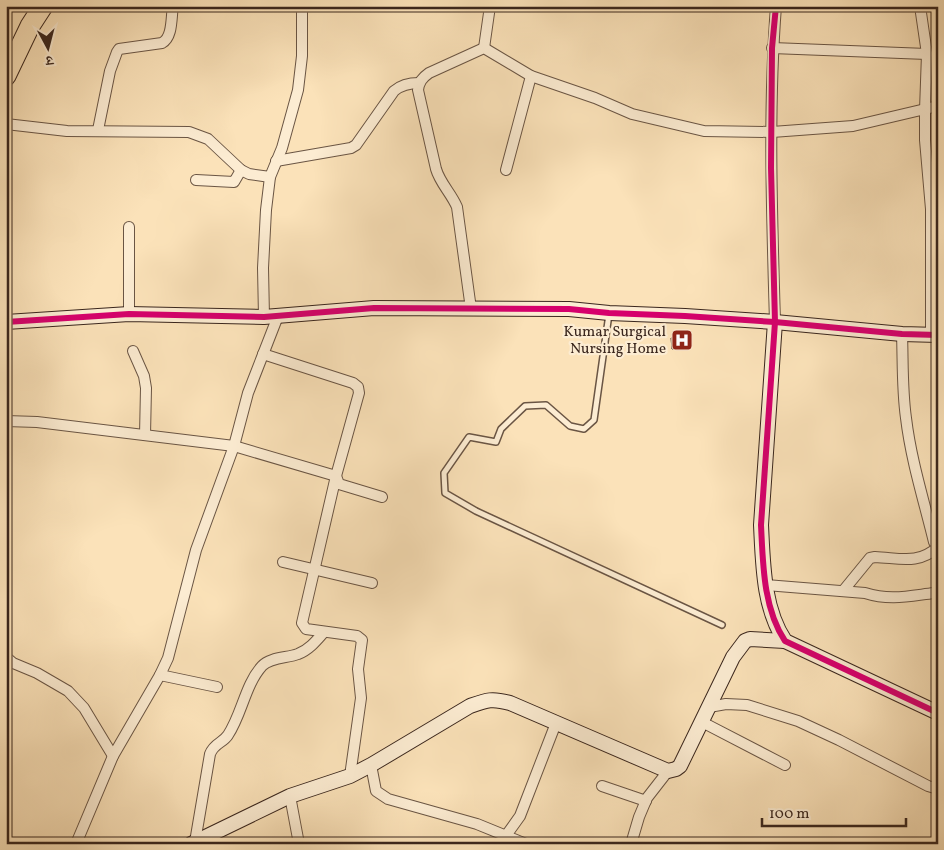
<svg xmlns="http://www.w3.org/2000/svg" width="944" height="850" viewBox="0 0 944 850" font-family="Vollkorn,'Noto Serif Devanagari',serif">
  <rect width="100%" height="100%" fill="#fbe2b9"/>
  <filter id="stains"><feTurbulence type="fractalNoise" baseFrequency=".004" numOctaves="4"/><feColorMatrix values="0 0 0 0 .2 0 0 0 0 .09 0 0 0 0 .02 0 0 0 .5 -.17"/></filter>
  <radialGradient id="worn" r=".72"><stop offset=".6" stop-color="#630" stop-opacity="0"/><stop offset="1" stop-color="#630" stop-opacity=".3"/></radialGradient>
  <path fill="#e59a7d" stroke="#3a261d" d="M685,337V348L672,349L671,338Z"/>
  <g fill="none" stroke-linecap="round" stroke-linejoin="round">
    <g stroke="#6a5544" stroke-width="8">
      <path id="lane" d="M609,314L594,420L584,429L570,426L546,405L525,406L501,429L496,442L469,437L444,473L445,493L476,511L722,625"/>
    </g>
    <g stroke="#6a5544" stroke-width="12">
      <g id="street">
        <path d="M920,6L927,54L925,110V140L931,209V334"/>
        <path d="M484,48L490,6"/>
        <path d="M772,48L927,54"/>
        <path d="M6,124L67,131L189,132L208,139L241,170L249,174L270,177"/>
        <path d="M98,130L110,71L117,52L119,49L162,43C173,37 171,17 173,6"/>
        <path d="M276,161L351,148L356,145L394,91C401,85 410,83 419,83"/>
        <path d="M506,170L531,76"/>
        <path d="M196,180L234,182L241,170"/>
        <path d="M129,227V314"/>
        <path d="M471,309L457,207C451,193 440,183 436,169L418,90C419,82 422,78 429,73L484,48L531,76L595,98L632,114L704,131L772,132L853,126L938,106"/>
        <path d="M264,317L263,268L266,210L270,177L282,148L298,90L302,56V6"/>
        <path d="M775,322C772,217 768,111 776,6"/>
        <path d="M902,334C903,362 902,390 906,418C911,460 924,501 934,542L938,545"/>
        <path d="M133,351L144,376L146,388L145,435"/>
        <path d="M263,354L353,383L358,387L359,393L336,476L302,623L306,629L357,636L362,640L358,669L361,698L350,776"/>
        <path d="M6,421L37,422L234,446L336,476L339,484L382,497"/>
        <path d="M283,562L372,583"/>
        <path d="M766,585L865,593C890,601 909,596 934,593"/>
        <path d="M843,591L870,558L875,557C900,558 918,565 938,547"/>
        <path d="M6,657L13,663L37,673L68,691L84,708L113,756"/>
        <path d="M160,675L217,687"/>
        <path d="M709,707L726,704L747,705L798,721L839,740L928,786L938,789"/>
        <path d="M702,722L785,765"/>
        <path d="M371,765L376,791L388,799L477,824L526,844"/>
        <path d="M602,786L646,801"/>
        <path d="M290,796L299,844"/>
        <path d="M195,842L210,754C214,743 223,743 228,735C242,714 245,685 262,666C270,657 288,658 298,654C309,650 317,640 324,632"/>
        <path d="M76,844L113,756L160,675L168,658L196,550L234,446L248,393L278,316"/>
        <path d="M500,844L520,816L556,723"/>
        <path d="M631,844L639,817L647,798L668,771"/>
      </g>
    </g>
    <g stroke="#3a261d" stroke-width="16">
      <g id="secondary">
        <path d="M6,322L129,314L264,317L374,308L569,309L609,313L685,316L775,322L902,334L938,335"/>
        <path d="M775,322L761,525C763,563 763,608 785,641L938,713"/>
        <path d="M191,844L290,796L350,776L371,765L470,706C487,700 492,698 510,703L668,771L676,769L680,766L733,657L745,641L750,639L785,641"/>
      </g>
    </g>
    <g stroke="#3a261d" stroke-width="21">
      <path id="highway" d="M6,76L30,26L43,6"/>
    </g>
    <use href="#lane" stroke="#fcecd2" stroke-width="5"/>
    <use href="#street" stroke="#fcecd2" stroke-width="10"/>
    <use href="#secondary" stroke="#fcecd2" stroke-width="14"/>
    <use href="#highway" stroke="#fbe2b9" stroke-width="19"/>
    <g stroke="#fcecd2" stroke-width="9">
      <g id="cycleway">
        <path d="M776,6L772,48L771,168L775,322L761,525C763,563 763,608 785,641L938,713"/>
        <path d="M6,322L129,314L264,317L374,308L569,309L609,313L685,316L775,322L902,334L938,335"/>
      </g>
    </g>
    <use href="#cycleway" stroke="#d6006c" stroke-width="6"/>
  </g>
  <defs>
    <g id="hospital-square" transform="scale(1.125)"><rect x="-9" y="-9" width="18" height="18" rx="4" fill="#8f2418" stroke="#fcecd2"/><path d="M-5-5h3v3.5h4V-5h3V5h-3V1.5h-4V5h-3Z" fill="#fff"/></g>
  </defs>
  <g fill-rule="evenodd">
    <use href="#hospital-square" x="682" y="340"/>
  </g>
  <g text-anchor="middle" stroke-width="4.5" stroke-linejoin="round" paint-order="stroke">
    <g font-size="15" fill="#3a261d" stroke="#fcecd2" text-anchor="end">
      <text x="666" y="336">Kumar Surgical<tspan x="666" dy="17">Nursing Home</tspan></text>
    </g>
  </g>
  <rect width="944" height="850" fill="none" stroke="#fbe2b9" stroke-width="25"/>
  <rect x="8" y="8" width="929" height="835" fill="none" stroke="#3a261d" stroke-width="2.5"/>
  <rect x="12" y="12" width="919" height="825" fill="none" stroke="#3a261d"/>
  <g transform="translate(48 48) rotate(173)" stroke="#fcecd2" stroke-width="4" paint-order="stroke">
  <path d="M0-4L9 19L0 12L-9 19Z" fill="#3a261d"/>
  <text y="-8" font-size="14" font-weight="bold" text-anchor="middle" fill="#3a261d">उ</text>
  </g>
  <path d="M762 818v8h144v-8" fill="none" stroke="#3a261d" stroke-width="2.5"/>
  <text x="769" y="818" font-size="15" fill="#3a261d" stroke="#fcecd2" stroke-width="4" paint-order="stroke">100 m</text>
  <rect width="100%" height="100%" filter="url(#stains)"/>
  <rect width="100%" height="100%" fill="url(#worn)"/>
</svg>
